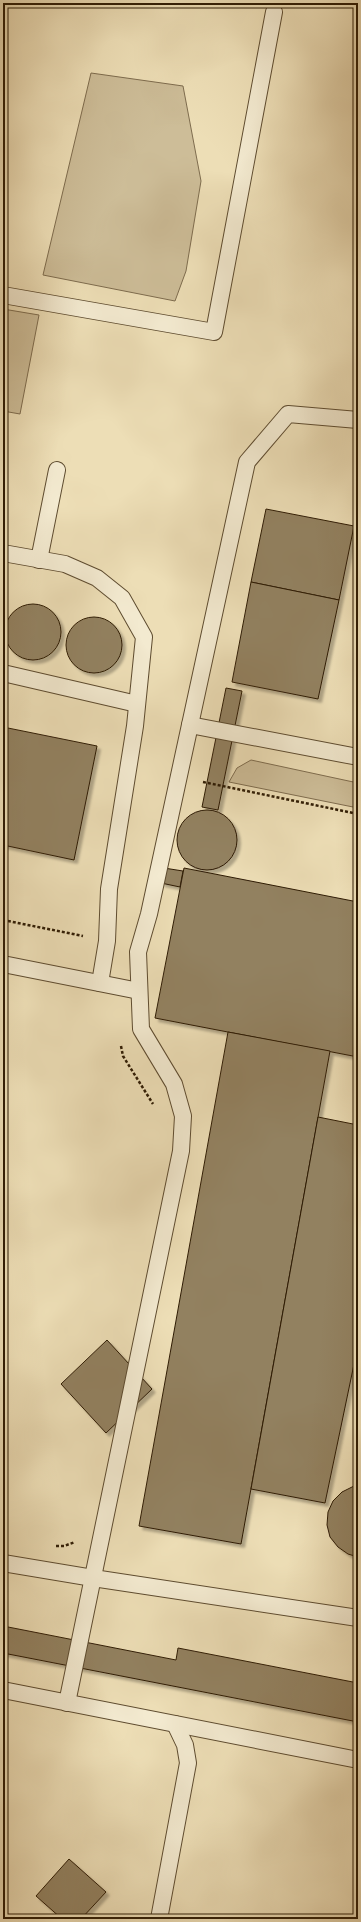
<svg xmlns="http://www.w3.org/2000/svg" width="361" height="1922" viewBox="0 0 361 1922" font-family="'IM FELL English',serif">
  <defs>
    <filter id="shadow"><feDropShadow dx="3.5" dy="3.5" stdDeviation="1" flood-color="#0004"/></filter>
  </defs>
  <rect width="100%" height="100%" fill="#eddeb6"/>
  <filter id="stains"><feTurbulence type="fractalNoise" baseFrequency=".005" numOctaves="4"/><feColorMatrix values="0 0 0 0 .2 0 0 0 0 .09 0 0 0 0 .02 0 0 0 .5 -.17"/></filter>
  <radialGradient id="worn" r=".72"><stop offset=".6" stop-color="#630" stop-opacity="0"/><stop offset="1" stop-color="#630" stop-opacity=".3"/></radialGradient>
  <g fill="#cdbd98" stroke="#7e6c4e">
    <path d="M91,73L183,86L201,181L186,271L175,301L43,275Z"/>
    <path d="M3,309L39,315L20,414L3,411Z"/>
    <path d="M251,760L358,783V808L229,782L237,768Z"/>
  </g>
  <g fill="#928161" stroke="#2f1c04" filter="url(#shadow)">
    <path d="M266,509L354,526L339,600L251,582Z"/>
    <path d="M251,582L339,600L318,699L232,682Z"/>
    <circle cx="33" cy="632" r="28"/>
    <circle cx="94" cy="645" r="28"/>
    <path d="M226,688L242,691L218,810L202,807Z"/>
    <path d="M3,727L97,746L74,860L3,845Z"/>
    <circle cx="207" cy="840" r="30"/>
    <path d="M164,868L183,871L180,887L161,883Z"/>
    <path d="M184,868L358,902V1057L155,1018Z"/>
    <path d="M228,1032L330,1051L241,1544L139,1526Z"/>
    <path d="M318,1117L358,1125V1345L325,1503L251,1489Z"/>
    <path d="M107,1340L152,1389L106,1433L61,1384Z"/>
    <path d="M358,1391V1414L356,1408V1397Z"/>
    <path d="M354,1486H358V1557L348,1554L338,1547L330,1537L327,1525L328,1512L333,1501L342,1492Z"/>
    <path d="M3,1626L176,1660L178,1648L358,1683V1722L3,1653Z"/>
    <path d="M69,1859L106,1892L81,1919H62L36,1896Z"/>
  </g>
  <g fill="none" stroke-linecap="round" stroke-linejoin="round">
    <g stroke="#5e4c30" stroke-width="18">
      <g id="lane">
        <path d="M3,295L214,332L274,12"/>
        <path d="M3,553L65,564L97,578L122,598L144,637L135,726L109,889L107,941L100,983"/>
        <path d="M39,560L57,470"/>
        <path d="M3,673L137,704"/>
        <path d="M190,725L358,757"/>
        <path d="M3,964L139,991"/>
        <path d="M3,1563L93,1578L358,1618"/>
        <path d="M3,1690L358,1760"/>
        <path d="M67,1703L181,1151L183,1116L174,1084L141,1029L138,952L149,914L247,462L288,414L358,420"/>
        <path d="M159,1919L188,1763L185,1745L175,1724"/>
      </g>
    </g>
    <g stroke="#2f1c04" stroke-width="2.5" stroke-dasharray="3 2" stroke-linecap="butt">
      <path d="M203,782L358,814"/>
      <path d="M3,920L83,936"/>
      <path d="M121,1046L123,1056L153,1104"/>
      <path d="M56,1546H64L75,1542"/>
    </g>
    <use href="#lane" stroke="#f3ead0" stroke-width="16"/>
  </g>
  <rect width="361" height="1922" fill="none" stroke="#eddeb6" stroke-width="16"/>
  <rect x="4" y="4" width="353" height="1914" fill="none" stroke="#2f1c04" stroke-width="2"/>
  <rect x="8" y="8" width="345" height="1906" fill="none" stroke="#2f1c04"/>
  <rect width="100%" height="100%" filter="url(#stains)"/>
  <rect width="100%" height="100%" fill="url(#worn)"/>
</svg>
